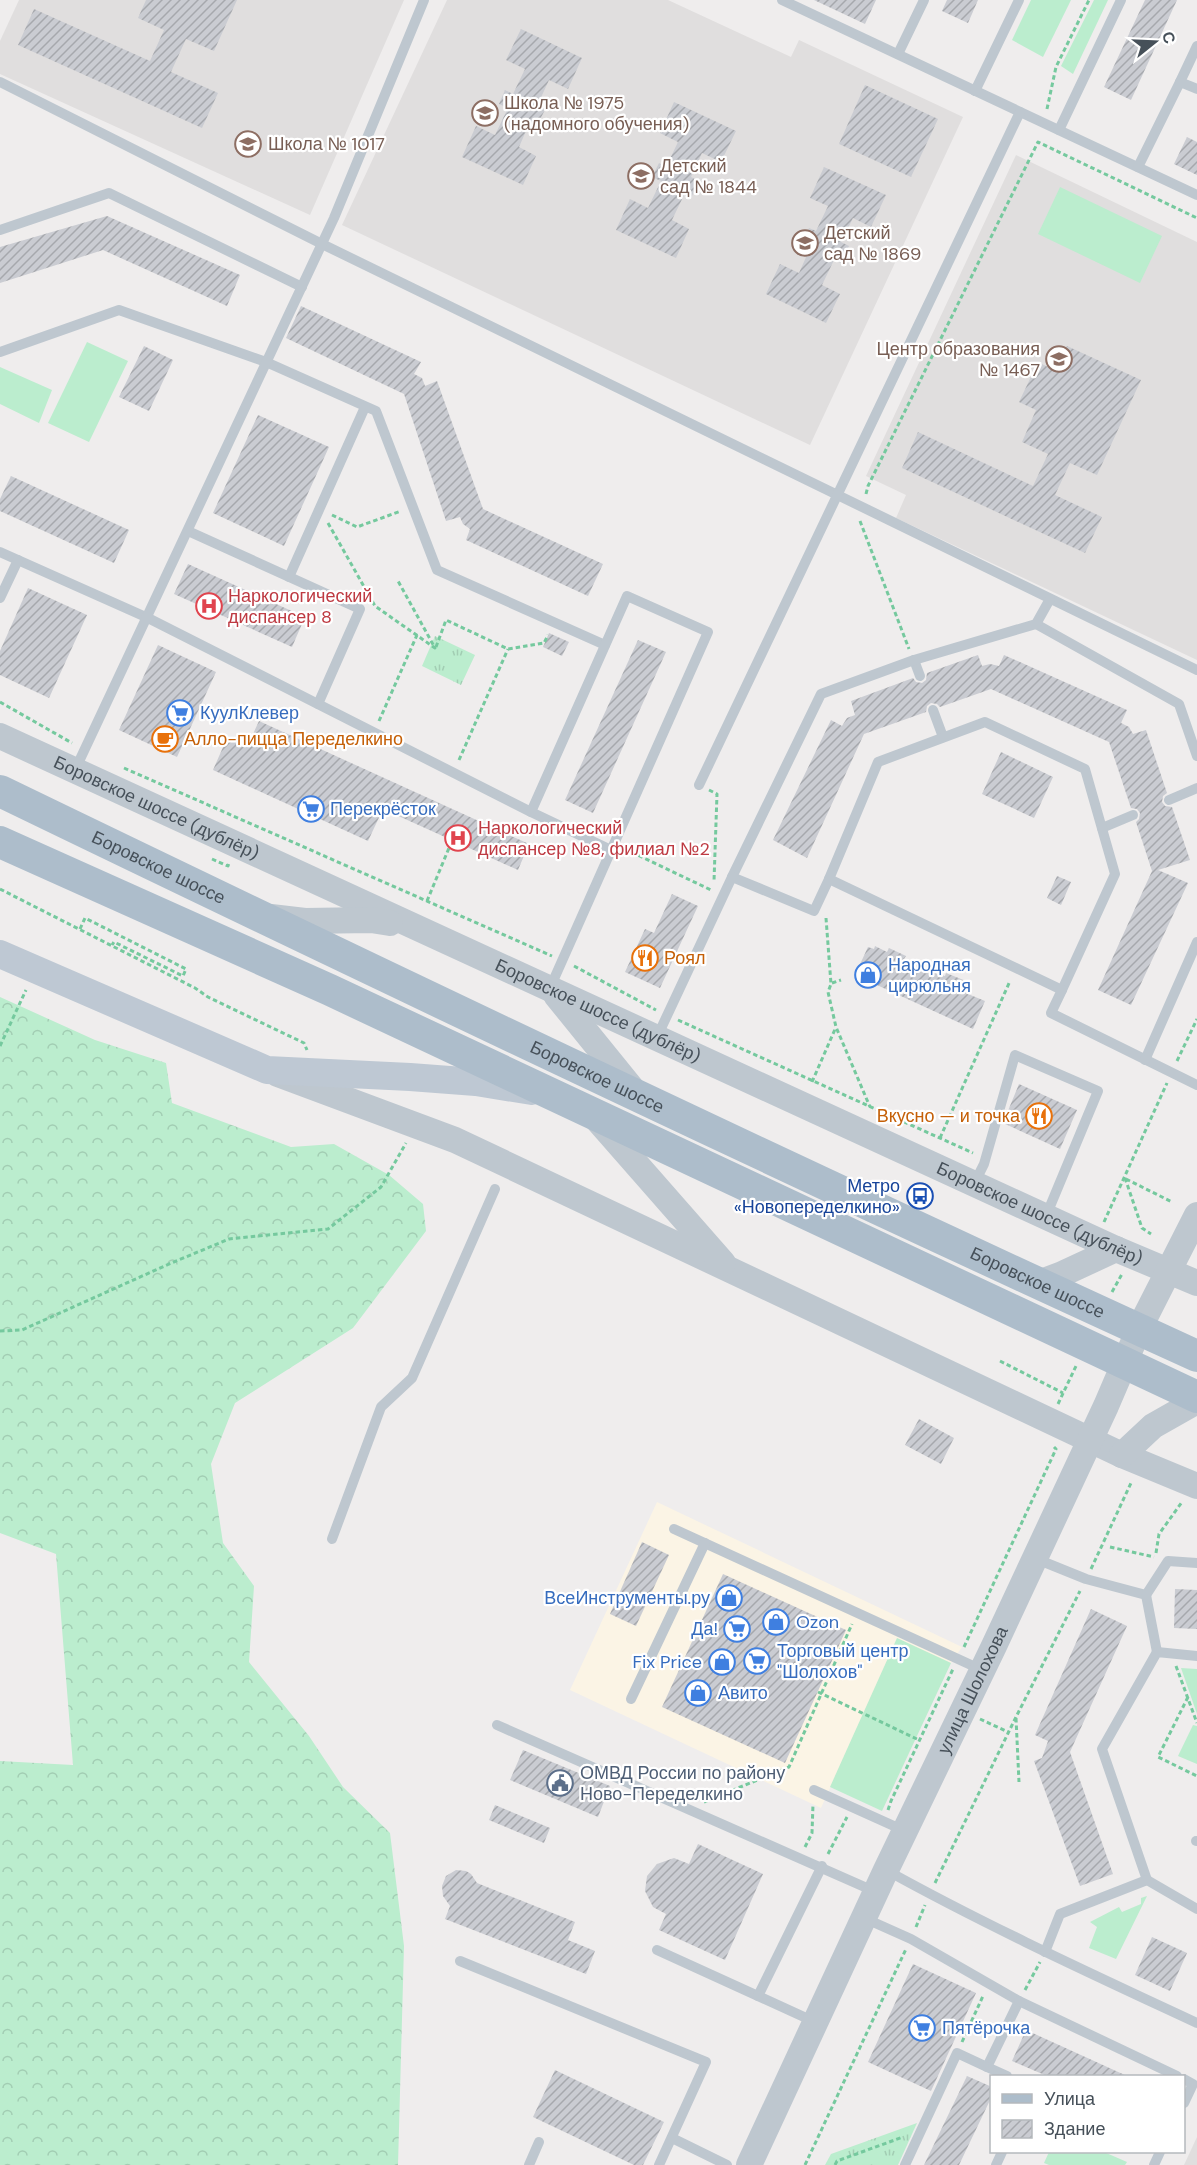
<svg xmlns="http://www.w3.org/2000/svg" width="1197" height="2165" viewBox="0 0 1197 2165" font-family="'DM Sans',sans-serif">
  <defs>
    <pattern id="forest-crowns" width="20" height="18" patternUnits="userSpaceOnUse" patternTransform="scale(1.5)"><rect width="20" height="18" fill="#bbedce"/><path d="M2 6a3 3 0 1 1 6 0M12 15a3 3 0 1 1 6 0" fill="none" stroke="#a2cdb3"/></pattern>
    <pattern id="park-tufts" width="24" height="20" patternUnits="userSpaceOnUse" patternTransform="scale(1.5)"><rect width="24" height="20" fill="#bbedce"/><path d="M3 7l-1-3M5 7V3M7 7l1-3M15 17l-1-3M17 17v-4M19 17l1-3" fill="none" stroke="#a2cdb3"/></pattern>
    <pattern id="building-hatch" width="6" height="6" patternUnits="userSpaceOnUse" patternTransform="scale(1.5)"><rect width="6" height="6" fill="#caccd2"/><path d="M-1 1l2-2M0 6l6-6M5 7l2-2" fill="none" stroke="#a6a8ad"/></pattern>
  </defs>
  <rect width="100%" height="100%" fill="#efeded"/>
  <path fill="#fbf4e5" d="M657,1502L962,1647L951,1663L897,1639L821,1808L570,1690Z"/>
  <g fill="#e0dede">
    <path d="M19,0H404L310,215L0,74V41Z"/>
    <path d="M447,0H668L791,57L799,40L963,117L810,445L342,225Z"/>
    <path d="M1016,155L1197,242V660L896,518L906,495L866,476Z"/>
    <path d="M1197,2137V2165H1184Z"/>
  </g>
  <g fill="#bbedce">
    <path d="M1031,0H1071L1043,57L1012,40Z"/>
    <path d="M1094,0H1108L1073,74L1061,66Z"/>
    <path d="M1060,187L1162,236L1140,283L1038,234Z"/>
    <path d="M87,342L128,361L89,442L48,423Z"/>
    <path d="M0,367L52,390L39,423L0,404Z"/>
    <path d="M897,1638L951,1663L882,1811L830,1787Z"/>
    <path d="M1181,1668L1197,1669V1714Z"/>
    <path d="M1193,1725L1197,1726V1764L1178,1756Z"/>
    <path d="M1147,1896L1116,1959L1089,1948L1097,1927L1090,1922L1119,1907L1122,1912L1141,1904V1898Z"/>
    <path d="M1049,2152H1104L1127,2162L1125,2165H1049L1044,2163Z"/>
  </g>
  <path fill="url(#forest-crowns)" d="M0,997L95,1040L166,1063L172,1103L291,1147L334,1144L389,1175L423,1204L426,1231L353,1328L235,1403L211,1464L223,1543L254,1586L249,1662L309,1736L343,1787L390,1833L404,1946L398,2165H0V1761L73,1765L56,1554L0,1533Z"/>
  <g fill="url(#park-tufts)">
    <path d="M435,636L475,655L461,685L422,666Z"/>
    <path d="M917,2123L898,2165H825L831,2154Z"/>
  </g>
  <g fill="url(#building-hatch)">
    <path d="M146,0H237L214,51L186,39L171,72L218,93L202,128L18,45L34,9L150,61L164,30L138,18Z"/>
    <path d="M814,0H876L865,24Z"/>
    <path d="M947,0H978L968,23L942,11Z"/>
    <path d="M1145,0H1177L1131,100L1104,87Z"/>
    <path d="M521,29L582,58L568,89L549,80L538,104L546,108L537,125L530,122L519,147L536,156L523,185L462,157L476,126L495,135L508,108L499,104L505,90L513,94L525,69L506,60Z"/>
    <path d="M865,85L938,119L911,177L839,144Z"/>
    <path d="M674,102L736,131L721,162L702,153L691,177L699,181L691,198L684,195L672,220L689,229L676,258L616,230L630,199L648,208L661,181L652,177L659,163L666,167L678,142L660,133Z"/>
    <path d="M1187,137L1197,142V175L1174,164Z"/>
    <path d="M824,167L886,195L871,227L853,218L841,242L849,246L841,263L834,260L822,285L840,294L826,323L766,294L780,264L799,273L811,246L802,242L809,228L816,231L828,206L810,198Z"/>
    <path d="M107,216L240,275L227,306L103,250L0,283V247Z"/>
    <path d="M301,306L421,362L414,374L422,378L425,386L437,381L483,509L603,564L588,596L466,540L470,529L463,524L460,517L446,521L404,394L286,338Z"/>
    <path d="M144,346L173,360L149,411L119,397Z"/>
    <path d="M1067,346L1141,380L1097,475L1070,463L1055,495L1102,517L1085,553L902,468L918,432L1033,486L1048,454L1022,442L1036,410L1019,402L1038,362L1056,371Z"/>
    <path d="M258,415L329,447L284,546L213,513Z"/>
    <path d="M11,476L129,530L114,563L0,511V499Z"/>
    <path d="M188,564L305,617L292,647L174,594Z"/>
    <path d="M28,588L87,615L49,698L0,675V651Z"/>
    <path d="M549,633L569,642L562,656L543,647Z"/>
    <path d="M638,640L666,652L593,813L565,800Z"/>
    <path d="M158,645L216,672L177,757L119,730Z"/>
    <path d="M978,655L982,666L990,664L999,666L1004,655L1127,710L1121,723L1129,727L1133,734L1146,730L1167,793L1163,796L1162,802L1165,806L1172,807L1190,860L1158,870L1188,883L1131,1005L1098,990L1152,871L1136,822L1139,819L1140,813L1137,809L1131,808L1109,742L991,689L940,707L937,704L931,703L927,706L926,712L864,734L807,858L773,840L831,720L842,726L847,718L855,715L851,701L913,678L916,682L922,683L926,680L927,673Z"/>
    <path d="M259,721L529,844L518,870L383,809L368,841L213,770L227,738L247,747Z"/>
    <path d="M1001,752L1053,777L1034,818L982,794Z"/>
    <path d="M1057,876L1071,882L1061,905L1047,898Z"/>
    <path d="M672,894L698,906L660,988L625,972L645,929L654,933Z"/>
    <path d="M875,946L887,952L889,948L906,956L904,959L935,973L945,976L946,973L966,981L963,986L971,989L968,994L985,1001L973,1029L855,975L868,947L874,949Z"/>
    <path d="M1019,1084L1077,1110L1060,1149L1003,1123Z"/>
    <path d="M919,1419L954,1438L941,1464L905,1445Z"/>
    <path d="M642,1542L669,1555L636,1626L610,1614Z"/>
    <path d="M723,1574L846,1630L785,1763L662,1707Z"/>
    <path d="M1175,1589L1197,1590V1629L1174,1628Z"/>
    <path d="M1091,1609L1127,1626L1070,1752L1113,1874L1080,1886L1034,1761L1042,1758L1048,1741L1035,1735Z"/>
    <path d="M523,1750L610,1786L598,1817L510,1780Z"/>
    <path d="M495,1805L550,1828L544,1843L489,1820Z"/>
    <path d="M698,1844L763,1874L725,1960L659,1930L666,1914L653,1907L645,1891L647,1876L657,1864L674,1858L689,1864Z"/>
    <path d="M456,1870L466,1871L471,1874L477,1883L575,1922L568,1940L595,1951L586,1974L445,1919L450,1906L443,1896L442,1886L446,1876Z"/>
    <path d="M1152,1937L1187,1953L1170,1991L1135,1975Z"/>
    <path d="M913,1964L976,1993L931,2091L868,2062Z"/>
    <path d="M1026,2030L1127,2076H1047L1012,2061Z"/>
    <path d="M555,2070L664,2122L643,2165H634L533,2117Z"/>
    <path d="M967,2076L992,2087V2096L959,2165H924Z"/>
  </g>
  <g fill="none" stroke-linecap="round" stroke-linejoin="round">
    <g stroke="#75c99e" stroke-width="3" stroke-dasharray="4.5 3" stroke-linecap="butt">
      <path d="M1047,109L1056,67L1089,0"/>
      <path d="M866,494L868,486L1038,142L1197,218"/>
      <path d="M332,515L357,527L401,511"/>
      <path d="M860,521L909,649"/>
      <path d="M328,523L375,606L435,648L398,581"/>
      <path d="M436,647L446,620L508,649L544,643L548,635"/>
      <path d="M0,702L72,743"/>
      <path d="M379,721L417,635"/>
      <path d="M459,760L508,649"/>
      <path d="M124,768L552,956"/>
      <path d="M709,790L717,794L714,881"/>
      <path d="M625,849L711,890"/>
      <path d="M212,859L228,866L229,863"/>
      <path d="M0,889L195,988L208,997L304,1043L307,1050"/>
      <path d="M427,901L449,848"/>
      <path d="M826,918L831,984L828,992L836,1027L870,1107"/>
      <path d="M80,929L85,918L186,969L183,976L114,942L112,945"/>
      <path d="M574,966L656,1010"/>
      <path d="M832,983L841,980"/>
      <path d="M678,1020L973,1153"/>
      <path d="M0,1046L26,990"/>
      <path d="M1177,1061L1197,1019"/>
      <path d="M812,1082L836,1027"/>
      <path d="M940,1138L1010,981"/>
      <path d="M1125,1178L1142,1228L1151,1234"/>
      <path d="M1126,1179L1172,1202"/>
      <path d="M1104,1222L1167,1083"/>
      <path d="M1112,1292L1122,1274"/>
      <path d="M0,1331L22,1330L169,1264L229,1239L328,1229L381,1187L406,1143"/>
      <path d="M1000,1361L1063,1393"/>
      <path d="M1058,1404L1076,1366"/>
      <path d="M1110,1547L1154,1557"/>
      <path d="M1156,1553L1159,1534L1182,1502"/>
      <path d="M1091,1569L1131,1483"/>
      <path d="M964,1647L1056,1449L1054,1447"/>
      <path d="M1176,1666L1197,1723"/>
      <path d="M818,1692L919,1740"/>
      <path d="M1188,1697L1158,1757L1197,1776"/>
      <path d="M1016,1718L1019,1782"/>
      <path d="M980,1719L1008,1732"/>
      <path d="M704,1802L789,1767L852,1624"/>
      <path d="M888,1810L891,1801L953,1669"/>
      <path d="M805,1847L812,1833L813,1804"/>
      <path d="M828,1854L847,1817"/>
      <path d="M935,1883L1016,1717L1080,1591"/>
      <path d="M916,1927L925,1905"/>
      <path d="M1025,1990L1040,1962"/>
      <path d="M962,2042L983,1996"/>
      <path d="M805,2165L906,1949"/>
      <path d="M835,2165L837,2161L903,2137"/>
    </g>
    <g stroke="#bec7cf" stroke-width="10">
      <path d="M782,0L1197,195"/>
      <path d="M898,54L924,0"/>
      <path d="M0,82L322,244L1197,670"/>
      <path d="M1180,82L1197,46"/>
      <path d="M975,91L1019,0"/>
      <path d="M1059,130L1121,0"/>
      <path d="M1138,167L1180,82L1197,89"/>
      <path d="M0,230L109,193L302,287"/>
      <path d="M0,352L119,310L266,362L376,411L437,570L605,645"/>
      <path d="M188,531L360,609L318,704"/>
      <path d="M0,552L148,618L531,812L611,850"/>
      <path d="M289,577L365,407"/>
      <path d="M0,598L18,560"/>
      <path d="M1036,624L1179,704L1197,756"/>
      <path d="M914,660L920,676"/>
      <path d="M933,710L943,737"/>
      <path d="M75,770L334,218L424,0"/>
      <path d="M699,785L1020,112"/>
      <path d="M1169,800L1197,788"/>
      <path d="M531,812L627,596L708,632L550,988"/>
      <path d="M1102,828L1133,815"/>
      <path d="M732,877L821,694L914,660L1036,624L1050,599"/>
      <path d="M829,879L878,762L985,722L1085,769L1115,874L1062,990"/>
      <path d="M657,1037L732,877L814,911L829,879L1062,990L1051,1013L1197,1085"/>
      <path d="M1145,1060L1197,942"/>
      <path d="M974,1184L984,1164L1015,1055L1098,1091L1046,1216"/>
      <path d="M674,1529L982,1670"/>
      <path d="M332,1539L381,1407L412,1378L495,1189"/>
      <path d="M1034,1558L1086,1579L1146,1595L1157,1652"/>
      <path d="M1146,1595L1168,1561L1197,1563"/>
      <path d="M631,1699L705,1543"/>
      <path d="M497,1725L876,1892"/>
      <path d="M814,1790L905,1831"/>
      <path d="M1196,1841H1197"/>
      <path d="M886,1870C987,1926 1092,1974 1197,2023"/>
      <path d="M1147,1880L1102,1749L1157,1652L1197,1656"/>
      <path d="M864,1918L911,1939L1019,2001L987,2067L957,2053L905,2165"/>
      <path d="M657,1950L815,2022"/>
      <path d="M1045,1952L1060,1914L1147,1880L1197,1909"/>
      <path d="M460,1961L706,2062L659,2165"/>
      <path d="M758,1996L822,1866"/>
      <path d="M1019,2001L1177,2076"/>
      <path d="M987,2067L1007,2076"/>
      <path d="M1184,2079L1193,2084L1184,2103"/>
      <path d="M672,2138L727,2165"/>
      <path d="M529,2165L539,2142"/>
      <path d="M996,2165L1002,2152"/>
      <path d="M1154,2165L1160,2152"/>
    </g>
    <g stroke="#bec7cf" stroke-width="26">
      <path id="s1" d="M0,736L1116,1249L1197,1283"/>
      <path d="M271,917L305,921L371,920L390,923"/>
      <path d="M556,995L637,1095"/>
      <path d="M278,1074L455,1140L1122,1455L1197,1486"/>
      <path d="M595,1117L723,1263"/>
      <path d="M1036,1284L1060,1275L1116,1249"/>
      <path d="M1122,1455L1153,1426L1197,1401"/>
      <path id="s2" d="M749,2165L886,1870L994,1646L1106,1406L1139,1329L1197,1215"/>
    </g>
    <path stroke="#bec8d3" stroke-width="28" d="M0,954L267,1070L410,1077L476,1082L532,1091"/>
    <g stroke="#adbdcb" stroke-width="32">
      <path id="s3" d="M0,791C397,983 796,1173 1197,1356"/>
      <path d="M0,842L330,990L1197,1397"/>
    </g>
  </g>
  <defs>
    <g id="school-ring" transform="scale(1.35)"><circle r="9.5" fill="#fff" stroke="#8d6e63" stroke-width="1.5"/><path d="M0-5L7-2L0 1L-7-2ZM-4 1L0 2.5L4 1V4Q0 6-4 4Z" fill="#8d6e63"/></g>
    <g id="hospital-ring" transform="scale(1.35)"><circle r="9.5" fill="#fff" stroke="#e0444e" stroke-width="1.5"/><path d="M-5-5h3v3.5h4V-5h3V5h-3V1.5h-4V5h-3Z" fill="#e0444e"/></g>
    <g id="supermarket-ring" transform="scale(1.35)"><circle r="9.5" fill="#fff" stroke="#3f7fe0" stroke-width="1.5"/><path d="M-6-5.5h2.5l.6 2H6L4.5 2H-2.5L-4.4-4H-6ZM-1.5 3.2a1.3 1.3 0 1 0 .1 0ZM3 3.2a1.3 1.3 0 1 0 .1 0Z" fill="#3f7fe0"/></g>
    <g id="cafe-ring" transform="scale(1.35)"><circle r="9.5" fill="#fff" stroke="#e8710a" stroke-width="1.5"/><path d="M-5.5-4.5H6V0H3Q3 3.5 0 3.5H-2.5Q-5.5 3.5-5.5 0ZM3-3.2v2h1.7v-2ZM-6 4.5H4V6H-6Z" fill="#e8710a"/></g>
    <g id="restaurant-ring" transform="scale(1.35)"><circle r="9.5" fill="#fff" stroke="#e8710a" stroke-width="1.5"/><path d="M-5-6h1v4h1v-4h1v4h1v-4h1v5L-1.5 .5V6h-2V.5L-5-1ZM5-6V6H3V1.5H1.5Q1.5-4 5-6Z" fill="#e8710a"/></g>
    <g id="shop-ring" transform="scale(1.35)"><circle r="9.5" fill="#fff" stroke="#3f7fe0" stroke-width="1.5"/><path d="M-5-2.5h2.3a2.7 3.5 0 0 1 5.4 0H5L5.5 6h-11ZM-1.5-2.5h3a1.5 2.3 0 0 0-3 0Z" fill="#3f7fe0"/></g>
    <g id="bus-ring" transform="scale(1.35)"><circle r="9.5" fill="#fff" stroke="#1a4fb4" stroke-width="1.5"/><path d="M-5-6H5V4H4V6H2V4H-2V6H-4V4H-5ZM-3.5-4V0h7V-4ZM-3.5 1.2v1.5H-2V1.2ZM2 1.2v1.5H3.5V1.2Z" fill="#1a4fb4"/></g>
    <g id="civic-ring" transform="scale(1.35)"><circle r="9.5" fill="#fff" stroke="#5c6f8a" stroke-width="1.5"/><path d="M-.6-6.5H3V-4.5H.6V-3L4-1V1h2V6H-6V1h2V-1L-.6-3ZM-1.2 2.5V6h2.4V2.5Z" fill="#5c6f8a"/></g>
  </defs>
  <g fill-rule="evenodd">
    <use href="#school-ring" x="485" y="113"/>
    <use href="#school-ring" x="248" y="144"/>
    <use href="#school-ring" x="641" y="176"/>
    <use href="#school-ring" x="805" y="243"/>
    <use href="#school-ring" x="1059" y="359"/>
    <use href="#hospital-ring" x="209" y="606"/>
    <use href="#supermarket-ring" x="180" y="713"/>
    <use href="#cafe-ring" x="165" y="739"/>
    <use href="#supermarket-ring" x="311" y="809"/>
    <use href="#hospital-ring" x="458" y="838"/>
    <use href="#restaurant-ring" x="645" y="958"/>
    <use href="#shop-ring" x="868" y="975"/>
    <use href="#restaurant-ring" x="1039" y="1116"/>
    <use href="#bus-ring" x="920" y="1196"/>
    <use href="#shop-ring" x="729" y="1598"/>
    <use href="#shop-ring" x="776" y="1622"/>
    <use href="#supermarket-ring" x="737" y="1629"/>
    <use href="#supermarket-ring" x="757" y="1661"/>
    <use href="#shop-ring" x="722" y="1662"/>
    <use href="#shop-ring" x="698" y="1693"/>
    <use href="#civic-ring" x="560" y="1783"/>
    <use href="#supermarket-ring" x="922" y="2028"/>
  </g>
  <g text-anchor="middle" stroke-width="4.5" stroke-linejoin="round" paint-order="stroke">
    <g font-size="18" fill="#785e54" stroke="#fff" text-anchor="start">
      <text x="504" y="109">Школа № 1975<tspan x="504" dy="21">(надомного обучения)</tspan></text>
      <text x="268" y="150">Школа № 1017</text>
      <text x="660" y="172">Детский<tspan x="660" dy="21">сад № 1844</tspan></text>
      <text x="824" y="239">Детский<tspan x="824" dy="21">сад № 1869</tspan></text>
      <text x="1040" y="355" text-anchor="end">Центр образования<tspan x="1040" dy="21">№ 1467</tspan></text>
    </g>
    <g font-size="18" fill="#be3a42" stroke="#fff" text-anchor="start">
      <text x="228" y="602">Наркологический<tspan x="228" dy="21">диспансер 8</tspan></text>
      <text x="478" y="834">Наркологический<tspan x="478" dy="21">диспансер №8, филиал №2</tspan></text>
    </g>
    <g font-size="18" fill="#366cbe" stroke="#fff" text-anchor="start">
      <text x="200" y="719">КуулКлевер</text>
      <text x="330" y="815">Перекрёсток</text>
      <text x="888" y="971">Народная<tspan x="888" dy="21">цирюльня</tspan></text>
      <text x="710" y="1604" text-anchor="end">ВсеИнструменты.ру</text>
      <text x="796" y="1628">Ozon</text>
      <text x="718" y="1635" text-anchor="end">Да!</text>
      <text x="777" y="1657">Торговый центр<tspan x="777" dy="21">"Шолохов"</tspan></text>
      <text x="702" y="1668" text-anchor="end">Fix Price</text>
      <text x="718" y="1699">Авито</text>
      <text x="942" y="2034">Пятёрочка</text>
    </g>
    <g font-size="18" fill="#c56008" stroke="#fff" text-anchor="start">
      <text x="184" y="745">Алло-пицца Переделкино</text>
      <text x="664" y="964">Роял</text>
      <text x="1020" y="1122" text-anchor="end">Вкусно — и точка</text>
    </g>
    <g font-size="18" fill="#465059" stroke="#fff">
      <text dy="6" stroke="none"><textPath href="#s1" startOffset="172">Боровское шоссе (дублёр)</textPath></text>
      <text dy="6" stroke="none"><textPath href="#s3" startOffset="176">Боровское шоссе</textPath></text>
      <text dy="6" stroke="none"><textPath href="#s1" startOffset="658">Боровское шоссе (дублёр)</textPath></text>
      <text dy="6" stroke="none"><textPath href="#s3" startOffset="662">Боровское шоссе</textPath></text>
      <text dy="6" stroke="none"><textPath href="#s1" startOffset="1144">Боровское шоссе (дублёр)</textPath></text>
      <text dy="6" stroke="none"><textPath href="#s3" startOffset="1148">Боровское шоссе</textPath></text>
      <text dy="6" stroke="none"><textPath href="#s2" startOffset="525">улица Шолохова</textPath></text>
    </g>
    <g font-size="18" fill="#164399" stroke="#fff" text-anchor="end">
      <text x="900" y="1192">Метро<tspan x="900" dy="21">«Новопеределкино»</tspan></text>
    </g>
    <g font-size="18" fill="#4e5e75" stroke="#fff" text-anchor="start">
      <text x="580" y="1779">ОМВД России по району<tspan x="580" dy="21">Ново-Переделкино</tspan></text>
    </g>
  </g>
  <rect x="990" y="2075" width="195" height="78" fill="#ffffff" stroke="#b5b9bd" stroke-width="1.5"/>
  <rect x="1002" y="2094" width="30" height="9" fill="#adbdcb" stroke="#b5b9bd" stroke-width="1.5"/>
  <text x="1044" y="2105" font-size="18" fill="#465059">Улица</text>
  <rect x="1002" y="2120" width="30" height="18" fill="url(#building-hatch)" stroke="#b5b9bd" stroke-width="1.5"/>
  <text x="1044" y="2135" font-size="18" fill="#465059">Здание</text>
  <g transform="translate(1155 42) rotate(72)" stroke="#ffffff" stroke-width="4.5" paint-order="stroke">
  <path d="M0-4.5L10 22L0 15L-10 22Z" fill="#465059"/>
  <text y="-9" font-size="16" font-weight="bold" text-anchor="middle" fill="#465059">С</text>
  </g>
</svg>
